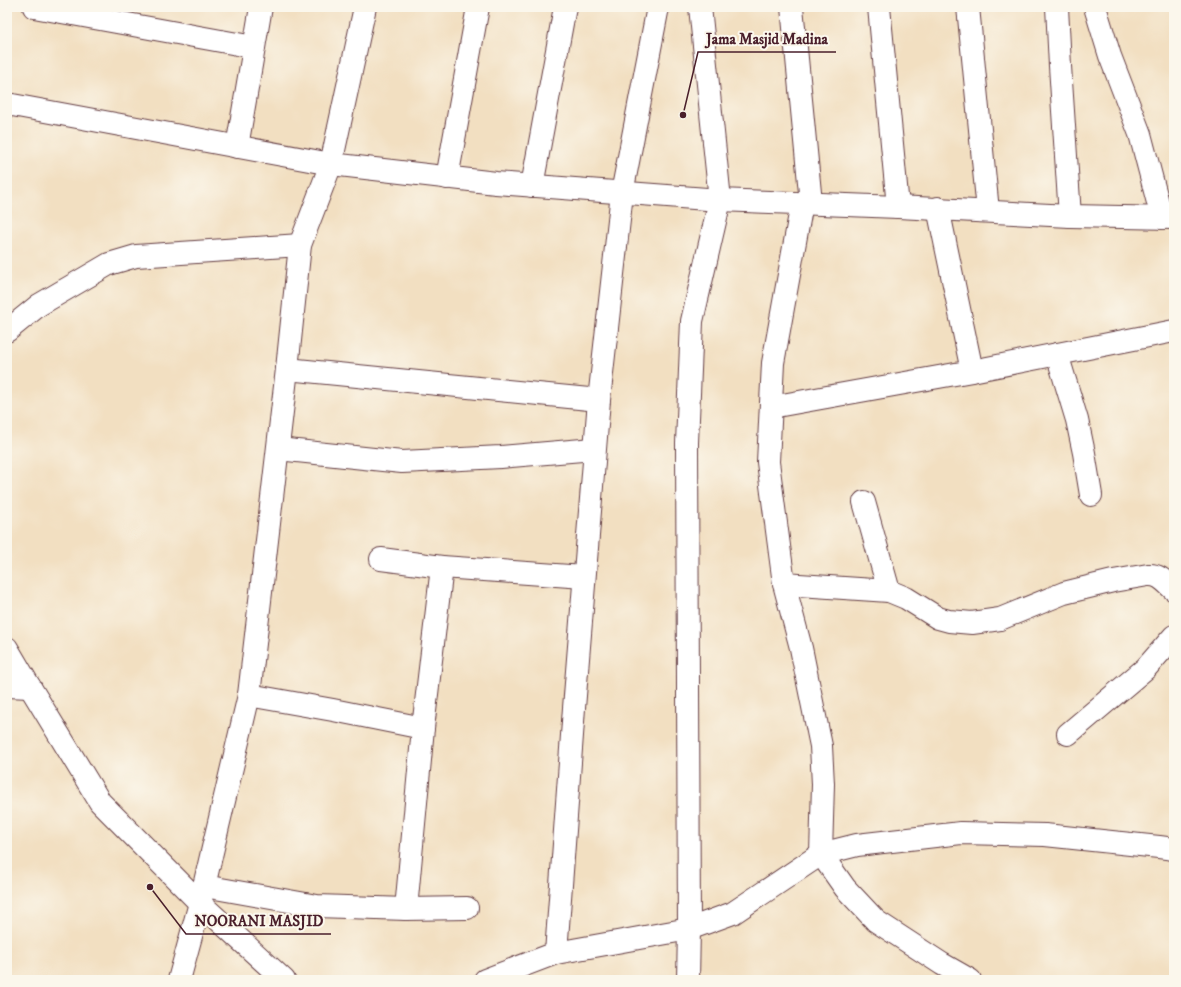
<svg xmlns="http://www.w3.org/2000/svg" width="1181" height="987" viewBox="0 0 1181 987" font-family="'IM FELL DW Pica',serif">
  <rect width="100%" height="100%" fill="#fbf7ec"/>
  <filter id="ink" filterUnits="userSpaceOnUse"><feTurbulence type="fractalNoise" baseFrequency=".025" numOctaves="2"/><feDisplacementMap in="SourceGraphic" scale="8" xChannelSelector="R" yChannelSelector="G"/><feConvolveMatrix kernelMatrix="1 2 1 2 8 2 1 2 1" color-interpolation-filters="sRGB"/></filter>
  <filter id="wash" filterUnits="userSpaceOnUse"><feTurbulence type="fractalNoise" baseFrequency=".012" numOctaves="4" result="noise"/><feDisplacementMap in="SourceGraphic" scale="16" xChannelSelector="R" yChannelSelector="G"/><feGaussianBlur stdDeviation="0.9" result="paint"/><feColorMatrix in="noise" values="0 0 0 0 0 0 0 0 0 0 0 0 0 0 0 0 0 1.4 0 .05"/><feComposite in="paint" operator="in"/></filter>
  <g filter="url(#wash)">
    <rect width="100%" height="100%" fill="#f2dfc1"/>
  </g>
  <g filter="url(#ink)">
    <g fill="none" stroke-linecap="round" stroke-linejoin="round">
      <g stroke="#633c42" stroke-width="24">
        <g id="minor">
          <path d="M34,7L254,47"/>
          <path d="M792,7L811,203"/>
          <path d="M879,7L898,207"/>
          <path d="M968,7L988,211"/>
          <path d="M1057,7L1060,66L1070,216"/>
          <path d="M1095,7L1110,56L1140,134L1162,218"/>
          <path d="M7,104L331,164L496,183L720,200L898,207L1070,216L1174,218"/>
          <path d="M237,147L261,7"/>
          <path d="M447,178L478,7"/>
          <path d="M532,186L565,7"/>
          <path d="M802,203L773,363L768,462L784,584L801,648L821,746L823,784L821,854L845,888L876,921L942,964L970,980"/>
          <path d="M938,208L972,371"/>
          <path d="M7,331L39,305L109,264L136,256L300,245"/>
          <path d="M1057,354L1077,420L1084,453L1091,495"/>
          <path d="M287,369L599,400"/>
          <path d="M771,407L972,371L1174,331"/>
          <path d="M278,449L402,462L501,457L594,449"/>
          <path d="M864,502L889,591"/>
          <path d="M381,559L442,567L584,577"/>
          <path d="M784,584L889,591L906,598L938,618L949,621L972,623L1000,619L1064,593L1113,581L1148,575C1160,574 1166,583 1174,590"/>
          <path d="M7,648L30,687L100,802L200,903L284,980"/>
          <path d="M7,686L30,687"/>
          <path d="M249,695L333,710L423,728"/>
          <path d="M1068,734L1146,668L1174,636"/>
          <path d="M204,886L317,906L406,909L467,908"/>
          <path d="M406,909L423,728L442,567"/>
          <path d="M556,953L574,708L599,400L622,193L658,7"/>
          <path d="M179,980L200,903L249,695L287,369L300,245L331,164L365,7"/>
          <path d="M485,980L556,953L689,929L733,913L821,854L857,845L961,833L1045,835L1159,847L1174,849"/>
          <path d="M688,980L689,929L687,443L692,321L720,200L700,7"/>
        </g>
      </g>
      <use href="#minor" stroke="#fff" stroke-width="22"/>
    </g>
  </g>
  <path fill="none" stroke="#4a1f2b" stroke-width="1.5" d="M683 115L698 52H836M150 887L186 934H331"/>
  <g fill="#4a1f2b" stroke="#fbf7ec" stroke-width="1.5">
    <circle cx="683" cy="115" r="4"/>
    <circle cx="150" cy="887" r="4"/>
  </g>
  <g font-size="15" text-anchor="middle" font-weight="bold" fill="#4a1f2b" stroke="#fbf7ec" stroke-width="4" stroke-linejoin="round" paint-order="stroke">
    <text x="767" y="44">Jama Masjid Madina</text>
    <text x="259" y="926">NOORANI MASJID</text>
  </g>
  <rect width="1181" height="987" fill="none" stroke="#fbf7ec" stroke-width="24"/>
</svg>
